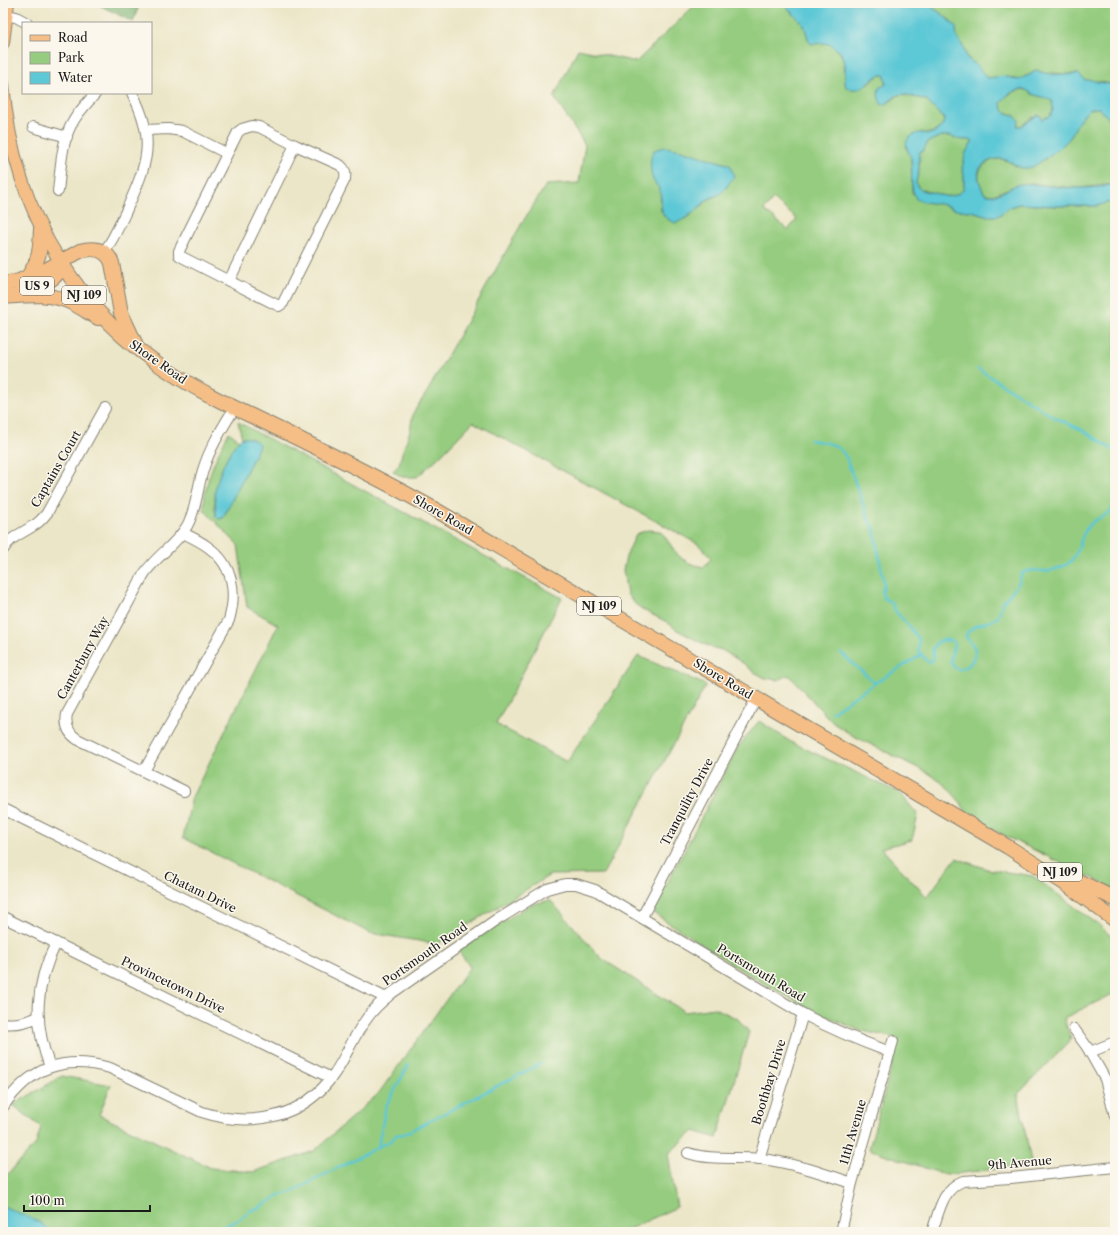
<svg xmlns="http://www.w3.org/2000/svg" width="1118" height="1235" viewBox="0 0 1118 1235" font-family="'Libre Caslon Text',serif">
  <rect width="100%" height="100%" fill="#fbf7ec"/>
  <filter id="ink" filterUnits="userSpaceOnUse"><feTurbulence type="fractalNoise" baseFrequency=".025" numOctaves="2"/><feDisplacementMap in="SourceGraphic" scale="8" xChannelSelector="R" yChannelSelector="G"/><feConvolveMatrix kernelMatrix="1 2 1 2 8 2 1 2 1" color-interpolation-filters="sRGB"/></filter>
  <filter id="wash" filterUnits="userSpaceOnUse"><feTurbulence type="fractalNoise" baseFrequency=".012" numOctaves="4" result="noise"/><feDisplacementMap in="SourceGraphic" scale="16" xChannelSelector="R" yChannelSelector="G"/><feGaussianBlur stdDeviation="0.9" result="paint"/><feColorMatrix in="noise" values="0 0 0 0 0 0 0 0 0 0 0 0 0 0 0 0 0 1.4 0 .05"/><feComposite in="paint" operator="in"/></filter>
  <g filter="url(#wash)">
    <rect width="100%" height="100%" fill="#ece6c8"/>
    <g fill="#95cc7f" stroke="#58744e" fill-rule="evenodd">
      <path d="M697,3H783L804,25L809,42C814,45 820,43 825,43C845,46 845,68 845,83L867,85L879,75H883L885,76L886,84L879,89L886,104L901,94L926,100L943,117L944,121C940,131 931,135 921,132L906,147L911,157L912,193L946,205L956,210L972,211L988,216H998L1008,208L1019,204L1058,206H1096L1115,201V889L1003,835L967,814L961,803L947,787L930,774L852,735L833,723L789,675L778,680L765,678L754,672L743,663L722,650L710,647L677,630L667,622L645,611L635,604L627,594L623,570L626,557L636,534L648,530L660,531C677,550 675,562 704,567L711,558L698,544L473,422L440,456L417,477H402L393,471L399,465L402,453L410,431L413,413L427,392L522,223L546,185L579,183L585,145L554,97L578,49L636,62ZM681,150L730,165L733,175L725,189L718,195L707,200L703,205L693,212L687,219L661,211L660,189ZM773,199L797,219L788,230L764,210Z"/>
      <path d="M930,3H1115V85C1106,82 1094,81 1085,80L1079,74H1064L1053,73L1045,74L1036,70L1031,74L1018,80L1007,77L987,78L976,65L967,58L963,46L957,38L951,21L933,8Z"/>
      <path d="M1023,89C1028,90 1030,94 1035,95C1042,97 1046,97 1052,101L1053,110L1050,116L1042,119L1033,117L1021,126H1017L1014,115C1006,112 1001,112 1001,103C1007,94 1013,92 1023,89Z"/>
      <path d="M1093,108H1099L1115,125V184L1079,188L1050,186L1031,183L1017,185L993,195H990L984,193C978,182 975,170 987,163C993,159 998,158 1005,160C1009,161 1013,164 1016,166C1029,161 1058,151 1067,141C1076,131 1078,112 1093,108Z"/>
      <path d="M941,136H951C957,141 966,139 973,141L962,168L964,175V189C954,198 947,198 935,193C927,191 924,192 917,186L916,182L919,170V153L923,151L928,142Z"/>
      <path d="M238,422L562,598L496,724L567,762L638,656L706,685L603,874L550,875L437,944L370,933L183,838L192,797L278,625L247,607L238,545L204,510C204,481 216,457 229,432L239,440C222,460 211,490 216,517L222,519L223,518L258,448L245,438H242Z"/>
      <path d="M759,721L791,742L900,793L918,815L912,840L881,848L927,897L956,858L987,869L1033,876L1099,925L1115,940V993L1064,1018L1071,1040L1018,1094L1032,1167L987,1170L946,1175L869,1149L899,1039L858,1030L804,1006L741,970L652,912L739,746Z"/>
      <path d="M550,900L601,958L685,1012L715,1008L738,1019L749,1032L717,1138L694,1131L668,1154L677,1207L623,1232H42L3,1212V1179L36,1144L41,1127L13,1105L62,1076L111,1085L99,1115L211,1168L253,1172L314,1151L378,1094L470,967L458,950L530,905Z"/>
    </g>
    <path fill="#78b06e" stroke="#4a6645" d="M95,3H140L133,22Z"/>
    <g fill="#5dc8d6" stroke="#3c7279" fill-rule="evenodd">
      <path d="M783,3H930L933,8L942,14L954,25L956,28L957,38L963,46L967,58L976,65L987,78L1004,76L1018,80L1031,74L1037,70C1045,76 1068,74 1079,74L1085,80H1092L1098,82L1115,85V125L1099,108L1090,109C1077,120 1077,126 1069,139C1065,144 1038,165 1032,167C1019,171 1017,164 1006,160C998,157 987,160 981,167C975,174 981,186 984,193C994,200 1006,189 1016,185C1027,182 1038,185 1050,186C1071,189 1095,189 1115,184V201L1096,206H1058L1019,204L1008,208L998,216H988L972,211L956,210L946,205L924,202L916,199C909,186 913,173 911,159C910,153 903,145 908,139C911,136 917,132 922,133C924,133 925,134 928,134C935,134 945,126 944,118L935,110L926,100L903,94L897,95L886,104L882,105C878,100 877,92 880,87L883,86L886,84L885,76L883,75C869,75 865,96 846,87L845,83V64L841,53L830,44L821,43L812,44L809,42L804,25ZM1023,89C1028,90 1031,94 1035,95C1042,97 1046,98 1052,101L1053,110L1050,116L1042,119L1041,116L1038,115L1021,126H1017L1019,120C1012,112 1001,115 1001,103C1004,98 1010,92 1016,91C1019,90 1021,90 1023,89ZM941,136H951C957,141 966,139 973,141L966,152L962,168L964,175V189C954,198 947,198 935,193C927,191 924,193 917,186L916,182L919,170V153L923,151L928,142Z"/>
      <path d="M665,147L681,150L730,165L734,176C729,183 725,191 718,195C714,197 709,198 706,201C697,210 688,218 676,223C657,217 663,207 660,191C659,187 655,184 653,180C650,172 649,158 654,150Z"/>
      <path d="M242,438C248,437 255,439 259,444L258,448L223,518L219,519L216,517V513C216,506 215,498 215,491C217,477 230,446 242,438Z"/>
      <path d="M3,1206L39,1222L52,1232H3Z"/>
    </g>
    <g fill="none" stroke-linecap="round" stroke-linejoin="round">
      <g stroke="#5dc8d6" stroke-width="2.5">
        <path d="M978,369L1054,417L1084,431L1115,451"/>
        <path d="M810,440C826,443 837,442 846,457L870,523L874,528L884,584L882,593L884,598L892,603L896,612L909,626L914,634L919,639L918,650L927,661L929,662L934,659C933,656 932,653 933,650C934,640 947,638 954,642C955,651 948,657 951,663C959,678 976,663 975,650C975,646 969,641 966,637L967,633L975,626L991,621L998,617L1002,603L1018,584L1022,573C1030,568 1040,572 1049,571C1055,570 1061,567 1066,565C1079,558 1079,539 1087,528C1096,514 1110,520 1115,502"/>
        <path d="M841,653L875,683"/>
        <path d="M832,712L875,683L921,655"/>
        <path d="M378,1147L386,1106L409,1064"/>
        <path d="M217,1232L226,1225L239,1220L250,1211L260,1207L280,1195L289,1193L392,1140L396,1135L404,1134L540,1064"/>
      </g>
    </g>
  </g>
  <g filter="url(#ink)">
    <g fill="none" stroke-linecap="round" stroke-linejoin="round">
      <g stroke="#848172" stroke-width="12">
        <g id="minor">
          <path d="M6,15L16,17L27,23"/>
          <path d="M252,126L259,127L295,145L229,281L182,257L179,255V251L238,132L242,129Z"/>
          <path d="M33,127L67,137"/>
          <path d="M146,130L168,129L182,131L226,153"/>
          <path d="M58,191C61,168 61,140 74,120C80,110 88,102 96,93"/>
          <path d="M104,252C114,239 120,224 127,209C147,164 157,140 132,93"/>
          <path d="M229,281L279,306L283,303L345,179C346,172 345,169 340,165L295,145"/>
          <path d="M3,550C10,537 21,534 33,526C39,523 43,518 47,513L105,408"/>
          <path d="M144,771L229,620C237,592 233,565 208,547C200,541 191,537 183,533"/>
          <path d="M184,791L77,739C68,733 65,724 67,714L144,574C156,556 176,545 187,526C197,508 197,489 203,470C210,447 223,427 235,407"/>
          <path d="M3,809L386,998"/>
          <path d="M3,917L331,1078"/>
          <path d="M642,917L756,699"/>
          <path d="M3,1023C16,1025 27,1022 38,1017"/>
          <path d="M1074,1029L1087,1047L1105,1079L1115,1116"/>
          <path d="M1090,1052L1115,1042"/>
          <path d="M50,1067C33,1023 35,985 56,943"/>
          <path d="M3,1107C30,1067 64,1055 110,1068L202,1112C251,1128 303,1119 334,1074C346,1057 353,1037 365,1021C372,1010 382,1001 392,993L497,920L547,889L565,884H576L595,890L803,1014C831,1029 860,1041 890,1052"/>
          <path d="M688,1153C712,1161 737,1156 762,1159C793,1163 822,1173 852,1183"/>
          <path d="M759,1159L803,1014"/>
          <path d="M841,1232L852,1183L893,1041"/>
          <path d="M932,1232C939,1212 942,1189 963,1181L1011,1178L1115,1167"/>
        </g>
      </g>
      <g stroke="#848172" stroke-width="14">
        <g id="major">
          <path d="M3,43L8,3"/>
          <path d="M3,84C8,148 26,207 60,261"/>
        </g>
      </g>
      <g stroke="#848172" stroke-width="16">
        <g id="highway">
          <path d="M60,261C88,306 126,344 170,372C208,397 251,415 291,435C342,460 392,485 441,513L1008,847L1066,884L1115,920"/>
          <path d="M27,278C40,259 40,252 41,229"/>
          <path d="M3,284L19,281L44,271L80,251C93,247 107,249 112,263L121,313L135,343"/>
          <path d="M21,292C32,288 49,284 57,274C59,271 59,266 60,261"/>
          <path d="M3,297C28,295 51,292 74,304C82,308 89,313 98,318"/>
          <path d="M1064,874L1115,899"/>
        </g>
      </g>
      <use href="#minor" stroke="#fff" stroke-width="10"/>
      <use href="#major" stroke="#f5be86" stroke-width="12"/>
      <use href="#highway" stroke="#f5be86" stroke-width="14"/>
    </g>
  </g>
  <g text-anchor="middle" stroke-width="3" stroke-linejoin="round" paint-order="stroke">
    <g fill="#fbf7ec" stroke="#5f5e5a" stroke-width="1">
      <rect x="20" y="277" width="34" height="18" rx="3"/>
      <rect x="62" y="286" width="44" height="18" rx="3"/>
      <rect x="577" y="597" width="44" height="18" rx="3"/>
      <rect x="1038" y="863" width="44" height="18" rx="3"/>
    </g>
    <g font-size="11" font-weight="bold" fill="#1c1c1c">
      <text x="37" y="290">US 9</text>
      <text x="84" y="299">NJ 109</text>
      <text x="599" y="610">NJ 109</text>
      <text x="1060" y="876">NJ 109</text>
    </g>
    <g font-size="12" fill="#1c1c1c" stroke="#fbf7ec">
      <text transform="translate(158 362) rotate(35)" y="4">Shore Road</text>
      <text transform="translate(56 469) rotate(-60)" y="4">Captains Court</text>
      <text transform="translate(443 515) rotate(30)" y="4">Shore Road</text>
      <text transform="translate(83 658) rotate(-61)" y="4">Canterbury Way</text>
      <text transform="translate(723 679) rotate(31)" y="4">Shore Road</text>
      <text transform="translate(687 802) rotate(-62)" y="4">Tranquility Drive</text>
      <text transform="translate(200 892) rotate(26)" y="4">Chatam Drive</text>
      <text transform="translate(425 954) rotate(-35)" y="4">Portsmouth Road</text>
      <text transform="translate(761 973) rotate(31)" y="4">Portsmouth Road</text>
      <text transform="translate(173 985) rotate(26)" y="4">Provincetown Drive</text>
      <text transform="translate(769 1082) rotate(-73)" y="4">Boothbay Drive</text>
      <text transform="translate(853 1132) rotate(-74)" y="4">11th Avenue</text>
      <text transform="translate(1020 1163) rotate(-5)" y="4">9th Avenue</text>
    </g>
  </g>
  <rect width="1118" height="1235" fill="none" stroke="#fbf7ec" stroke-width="16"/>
  <rect x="22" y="22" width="130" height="72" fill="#fbf7ec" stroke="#a29f99"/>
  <rect x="30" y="35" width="20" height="6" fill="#f5be86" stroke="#a29f99"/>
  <text x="58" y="42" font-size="12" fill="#1c1c1c">Road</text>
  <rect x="30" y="52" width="20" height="12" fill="#95cc7f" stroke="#a29f99"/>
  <text x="58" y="62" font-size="12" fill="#1c1c1c">Park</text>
  <rect x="30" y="72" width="20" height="12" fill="#5dc8d6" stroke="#a29f99"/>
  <text x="58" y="82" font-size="12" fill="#1c1c1c">Water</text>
  <path d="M24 1205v6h126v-6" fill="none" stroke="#1c1c1c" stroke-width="2"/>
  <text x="30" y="1205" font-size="12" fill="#1c1c1c" stroke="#fbf7ec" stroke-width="3" paint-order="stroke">100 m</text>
</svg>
